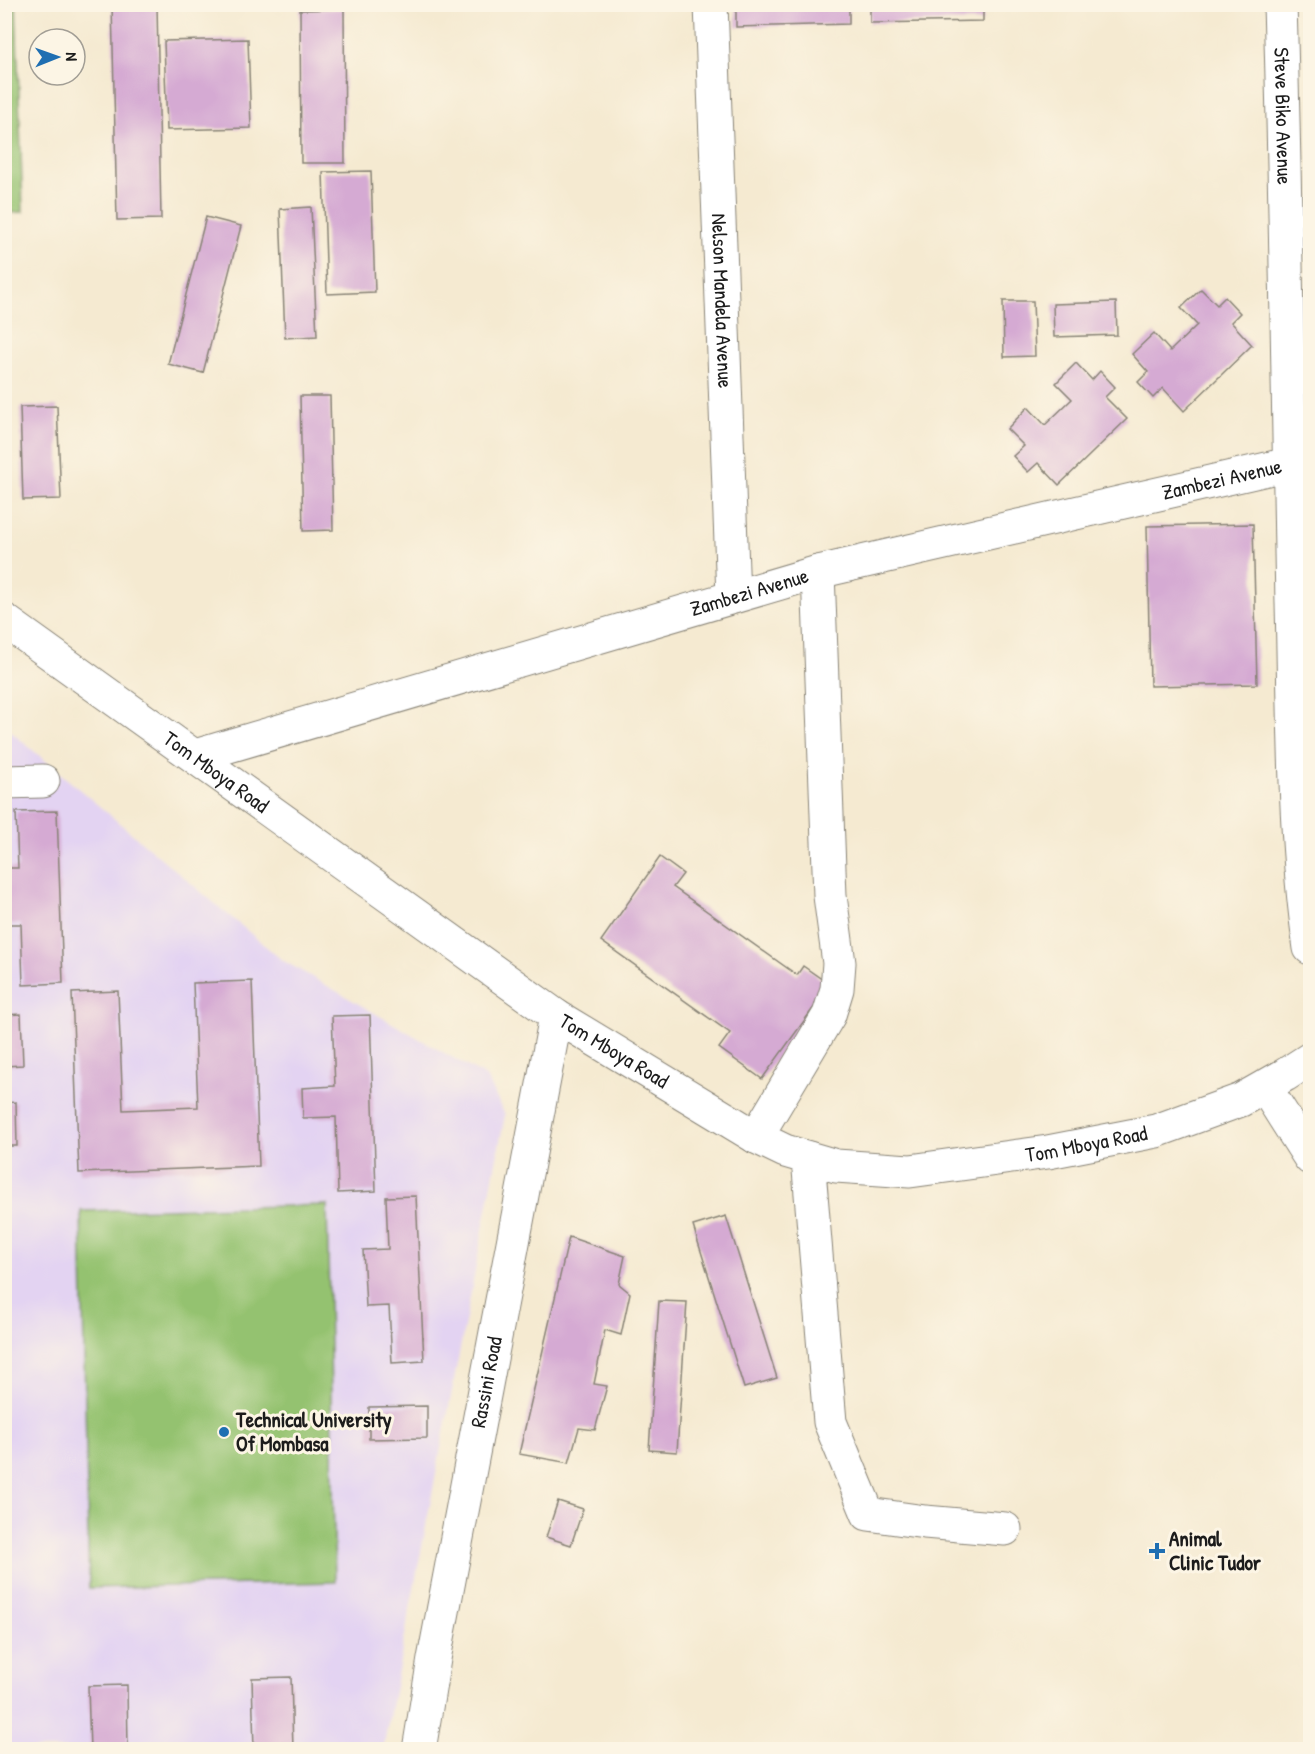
<svg xmlns="http://www.w3.org/2000/svg" width="1315" height="1754" viewBox="0 0 1315 1754" font-family="'Patrick Hand',sans-serif">
  <rect width="100%" height="100%" fill="#fcf5e5"/>
  <filter id="ink" filterUnits="userSpaceOnUse"><feTurbulence type="fractalNoise" baseFrequency=".0167" numOctaves="2"/><feDisplacementMap in="SourceGraphic" scale="12" xChannelSelector="R" yChannelSelector="G"/><feConvolveMatrix kernelMatrix="1 2 1 2 8 2 1 2 1" color-interpolation-filters="sRGB"/></filter>
  <filter id="wash" filterUnits="userSpaceOnUse"><feTurbulence type="fractalNoise" baseFrequency=".008" numOctaves="4" result="noise"/><feDisplacementMap in="SourceGraphic" scale="24" xChannelSelector="R" yChannelSelector="G"/><feGaussianBlur stdDeviation="1.35" result="paint"/><feColorMatrix in="noise" values="0 0 0 0 0 0 0 0 0 0 0 0 0 0 0 0 0 1.4 0 .05"/><feComposite in="paint" operator="in"/></filter>
  <g filter="url(#wash)">
    <rect width="100%" height="100%" fill="#f5ead1"/>
    <path fill="#e3d3f2" d="M4,726L282,960L486,1077L505,1115L383,1749H5Z"/>
    <g fill="#94c270" stroke="#586f46" stroke-width="1.5">
      <path d="M4,5H16L23,212L5,213Z"/>
      <path d="M327,1205L335,1582L89,1588L81,1211Z"/>
    </g>
    <g id="blocks">
      <g fill="#d5aad3">
        <path d="M112,4H157L161,219L117,220Z"/>
        <path d="M736,4H849V24L736,27Z"/>
        <path d="M870,4H983V21L870,23Z"/>
        <path d="M344,9L345,163H301L300,10Z"/>
        <path d="M248,39L251,128L167,130L164,41Z"/>
        <path d="M371,171L375,292L327,294L323,172Z"/>
        <path d="M311,207L317,336L285,338L280,209Z"/>
        <path d="M206,217L241,226L203,373L168,364Z"/>
        <path d="M1201,289L1217,305L1225,297L1240,313L1231,322L1252,345L1184,411L1163,388L1153,398L1138,382L1148,372L1132,354L1154,333L1170,351L1197,325L1181,308Z"/>
        <path d="M1003,301H1033L1035,356L1004,357Z"/>
        <path d="M1116,302L1117,335L1054,337L1053,304Z"/>
        <path d="M1076,363L1092,380L1100,371L1115,387L1105,397L1127,419L1059,485L1038,463L1028,472L1013,456L1024,446L1007,429L1028,407L1045,425L1072,399L1056,383Z"/>
        <path d="M300,396H330L333,530L303,531Z"/>
        <path d="M57,406L61,499L23,500L20,407Z"/>
        <path d="M1253,524L1257,684L1150,686L1147,526Z"/>
        <path d="M57,811L63,983L23,985L21,924H4V868H18L16,812Z"/>
        <path d="M660,857L683,874L673,887L797,975L803,966L830,985L762,1079L719,1048L730,1033L601,941Z"/>
        <path d="M252,981L259,1166L79,1173L72,993L118,991L123,1110L198,1107L193,983Z"/>
        <path d="M21,1014L23,1065L4,1066V1015Z"/>
        <path d="M370,1015L376,1191L338,1193L336,1117L303,1118L302,1088L335,1086L332,1016Z"/>
        <path d="M16,1102L17,1146H4V1103Z"/>
        <path d="M416,1196L424,1361L392,1363L389,1306L366,1307L363,1250L388,1249L386,1197Z"/>
        <path d="M726,1216L777,1378L744,1388L693,1226Z"/>
        <path d="M569,1237L625,1256L619,1284L630,1293L621,1335L605,1330L594,1384L607,1386L595,1430L579,1428L569,1463L519,1454Z"/>
        <path d="M659,1301L687,1302L677,1452L649,1450Z"/>
        <path d="M427,1406V1438L369,1439V1407Z"/>
        <path d="M558,1501L583,1509L571,1545L546,1537Z"/>
        <path d="M291,1677L293,1750H254L252,1678Z"/>
        <path d="M127,1685L128,1750H90L88,1686Z"/>
      </g>
    </g>
  </g>
  <g filter="url(#ink)">
    <use href="#blocks" fill-opacity="0" stroke="#888376" stroke-width="1.5"/>
    <g fill="none" stroke-linecap="round" stroke-linejoin="round">
      <g stroke="#888376" stroke-width="35">
        <g id="minor">
          <path id="s1" d="M711,4L733,597"/>
          <path id="s2" d="M1280,4C1286,204 1288,403 1292,603C1295,718 1293,834 1310,948"/>
          <path id="s3" d="M195,756L818,572L1289,464H1310"/>
          <path d="M4,782L43,781"/>
          <path d="M1265,1087L1310,1158"/>
          <path d="M756,1137L829,1015L837,989L839,963L830,896L818,572"/>
          <path d="M808,1158L830,1422L868,1514L925,1522L1005,1529"/>
          <path id="s4" d="M419,1750L434,1659L556,1016"/>
        </g>
      </g>
      <g stroke="#888376" stroke-width="35">
        <g id="major">
          <path id="s5" d="M4,620L556,1016L756,1137L785,1151L836,1166L910,1171L1048,1152L1156,1131L1241,1100L1285,1075L1310,1059"/>
        </g>
      </g>
      <use href="#minor" stroke="#fff" stroke-width="33"/>
      <use href="#major" stroke="#fff" stroke-width="33"/>
    </g>
  </g>
  <g fill="#1f6fb2" stroke="#fcf5e5" stroke-width="2">
    <circle cx="224" cy="1432" r="6"/>
    <path d="M1154 1542h6v6h6v6h-6v6h-6v-6h-6v-6h6z"/>
  </g>
  <g text-anchor="middle" stroke-width="6" stroke-linejoin="round" paint-order="stroke">
    <g font-size="21" fill="#1c1c1c" stroke="#fcf5e5">
      <text dy="7" stroke="none"><textPath href="#s2" startOffset="112">Steve Biko Avenue</textPath></text>
      <text dy="7" stroke="none"><textPath href="#s1" startOffset="297">Nelson Mandela Avenue</textPath></text>
      <text dy="7" stroke="none"><textPath href="#s3" startOffset="1064">Zambezi Avenue</textPath></text>
      <text dy="7" stroke="none"><textPath href="#s3" startOffset="578">Zambezi Avenue</textPath></text>
      <text dy="7" stroke="none"><textPath href="#s5" startOffset="261">Tom Mboya Road</textPath></text>
      <text dy="7" stroke="none"><textPath href="#s5" startOffset="747">Tom Mboya Road</textPath></text>
      <text dy="7" stroke="none"><textPath href="#s5" startOffset="1251">Tom Mboya Road</textPath></text>
      <text dy="7" stroke="none"><textPath href="#s4" startOffset="374">Rassini Road</textPath></text>
    </g>
    <g font-size="21" font-weight="bold" fill="#1c1c1c" stroke="#fcf5e5" text-anchor="start">
      <text x="236" y="1427">Technical University<tspan x="236" dy="24">Of Mombasa</tspan></text>
      <text x="1169" y="1546">Animal<tspan x="1169" dy="24">Clinic Tudor</tspan></text>
    </g>
  </g>
  <rect width="1315" height="1754" fill="none" stroke="#fcf5e5" stroke-width="24"/>
  <g transform="translate(57 57) rotate(89)"><circle r="28" fill="#fcf5e5" stroke="#a29e95" stroke-width="1.5"/>
  <path d="M0-4.5L10 22L0 15L-10 22Z" fill="#1f6fb2"/>
  <text y="-9" font-size="16" font-weight="bold" text-anchor="middle" fill="#1c1c1c">N</text>
  </g>
</svg>
